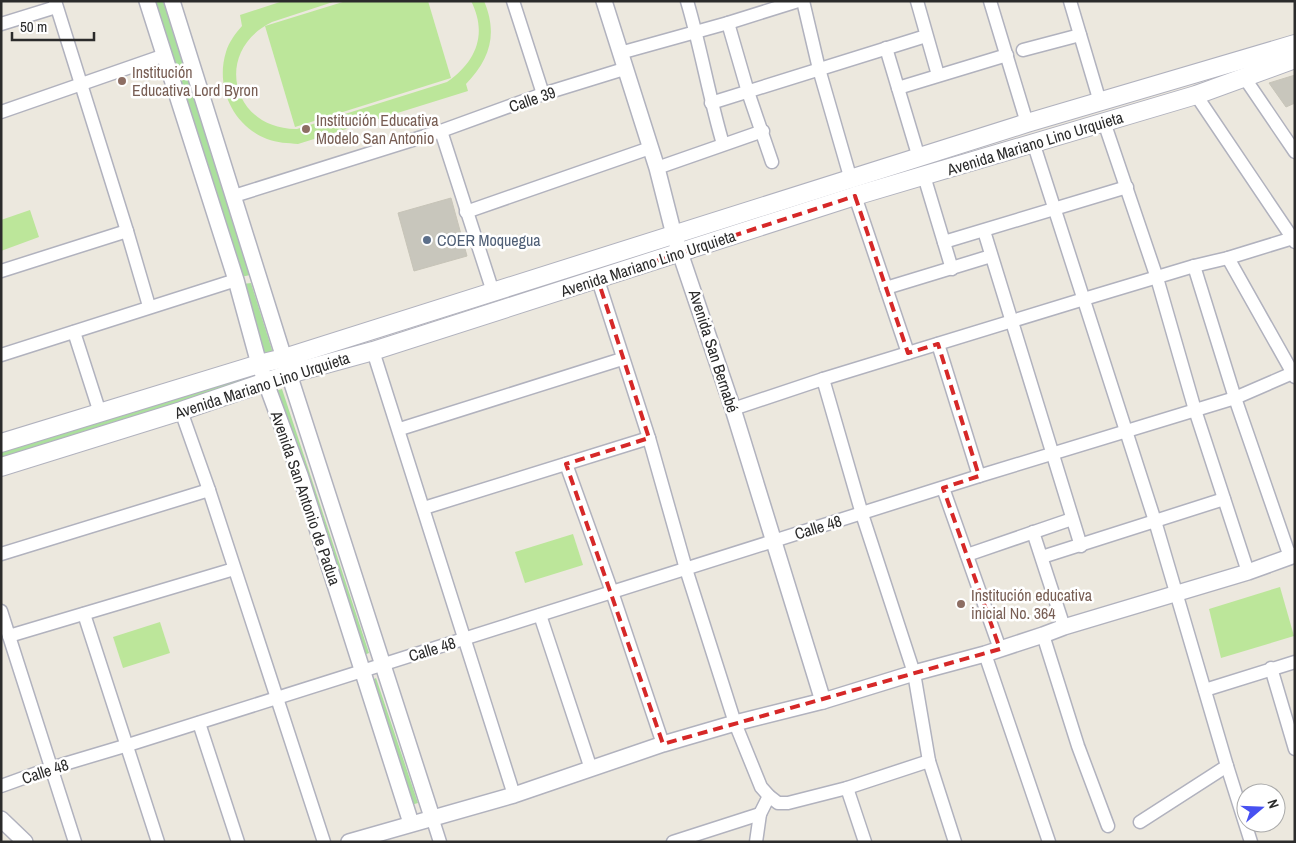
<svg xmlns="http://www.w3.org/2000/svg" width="1296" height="843" viewBox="0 0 1296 843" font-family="'Archivo Narrow',sans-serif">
  <rect width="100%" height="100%" fill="#ece8de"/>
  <g fill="#abe09d">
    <path d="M154,1H163L250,275L241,277Z"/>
    <path d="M251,283L273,353L263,357L243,284Z"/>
    <path d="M249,373L252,382L1,459V450Z"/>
    <path d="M282,389L369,653L364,655L275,391Z"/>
    <path d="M376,678L418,803L411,805L371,681Z"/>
  </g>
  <g fill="#bce69a">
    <path d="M283,1H336L272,22C212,51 232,130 297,129L447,82C476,62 488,34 471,1H484C498,34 490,59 466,84L468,91L298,144C288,143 277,143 267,139C233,126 215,87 226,52C229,42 235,34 242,26L240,15Z"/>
    <path d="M346,1H428L451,78L295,127L265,26Z"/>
    <path d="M30,210L39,237L1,251V220Z"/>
    <path d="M573,534L583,565L525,583L515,552Z"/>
    <path d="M1280,587L1294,636L1221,658L1209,609Z"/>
    <path d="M160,622L170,653L123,668L113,637Z"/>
  </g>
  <g fill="#c8c6bc" stroke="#c7c4b8">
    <path d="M1295,75V103L1286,107L1269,83Z"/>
    <path d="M451,198L467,256L414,271L398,213Z"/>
  </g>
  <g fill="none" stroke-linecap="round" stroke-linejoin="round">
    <g stroke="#b1b2be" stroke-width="15">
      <g id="minor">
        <path d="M55,1L127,231L149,306"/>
        <path d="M513,1L543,94"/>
        <path d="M687,1C701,48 709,97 723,144"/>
        <path d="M803,1L819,69L851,180"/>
        <path d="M917,1L938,75"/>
        <path d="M990,1L1027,123"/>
        <path d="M1070,1L1100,102"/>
        <path d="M728,23L748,92L772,162"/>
        <path d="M1,24L56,7"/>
        <path d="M886,48L919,158"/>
        <path d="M1023,50L1080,35"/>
        <path d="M620,53L728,23L798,1"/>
        <path d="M1244,77L1295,152"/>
        <path d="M898,88L1007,55"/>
        <path d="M1196,95L1295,242"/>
        <path d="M711,103L926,36"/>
        <path d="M1,112L165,55"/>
        <path d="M1104,122L1157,278L1195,410L1248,572"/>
        <path d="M441,131L493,292"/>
        <path d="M1033,142L1155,521L1227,766L1251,842"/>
        <path d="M657,168L763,131"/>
        <path d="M924,176L952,269"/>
        <path d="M234,196L441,131L543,94L624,69"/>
        <path d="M855,196L908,353"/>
        <path d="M466,212L650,148"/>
        <path d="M984,231L1081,546"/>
        <path d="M944,242L1127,187"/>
        <path d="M1228,258L1295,377"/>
        <path d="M1194,266L1235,398L1290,557"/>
        <path d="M1,271L127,231"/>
        <path d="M598,280L649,438L686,569L735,723L761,787L769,796L778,803H788L847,788L929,761"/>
        <path d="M886,288L991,256"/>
        <path d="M74,332L100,413"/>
        <path d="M938,344L979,476"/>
        <path d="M373,351L514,795"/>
        <path d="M1,355L236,280"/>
        <path d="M823,379L862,514L914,673L929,761L955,842"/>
        <path d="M733,409L823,379L1084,299L1194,266L1228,258L1293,238"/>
        <path d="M181,411L209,490L324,842"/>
        <path d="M400,429L622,359"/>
        <path d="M566,464L612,592L663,744"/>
        <path d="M943,488L1000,649"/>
        <path d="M424,508L649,438"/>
        <path d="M1033,532L1064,627"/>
        <path d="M1,554L209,490"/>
        <path d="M967,555L1072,519"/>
        <path d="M1042,557L1224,499"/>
        <path d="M1,611L75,842"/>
        <path d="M84,614L158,842"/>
        <path d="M540,615L591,769"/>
        <path d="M1043,635L1078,746L1108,826"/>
        <path d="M9,636L234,569"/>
        <path d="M985,654L1049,842"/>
        <path d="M1271,668L1295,749"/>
        <path d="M1205,690L1295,662"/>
        <path d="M199,723L238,842"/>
        <path d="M1,786L51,768L128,745L979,476L1235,398L1295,372"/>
        <path d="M847,788L865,842"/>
        <path d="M432,817L440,842"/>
        <path d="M1140,822L1227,766"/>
        <path d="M673,842L760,814"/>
        <path d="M756,842L760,814L769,796"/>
      </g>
    </g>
    <g stroke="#b1b2be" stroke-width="18">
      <g id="tertiary">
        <path d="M147,1L236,280L259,364L300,475L411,823"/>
        <path d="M172,1L289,374L432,817"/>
        <path d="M604,1L657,168L674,235L733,409L823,701"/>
        <path d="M1,819L25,842"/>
        <path d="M349,842L514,795L663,744L735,723L823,701L914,673L985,654L1043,635L1064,627L1248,572L1295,555"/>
      </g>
    </g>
    <g stroke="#b1b2be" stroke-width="20">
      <g id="secondary">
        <path d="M1,443L259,364L284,358L1027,123L1295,44"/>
        <path d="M1,467L181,411L289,374L373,351L855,196L1196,95L1295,59"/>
      </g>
    </g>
    <use href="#minor" stroke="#fff" stroke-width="12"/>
    <use href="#tertiary" stroke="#fff" stroke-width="15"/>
    <use href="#secondary" stroke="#fff" stroke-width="18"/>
  </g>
  <path fill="none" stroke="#d62828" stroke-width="4" stroke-dasharray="10 6" stroke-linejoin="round" d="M855,196L908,353L938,344L979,476L943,488L1000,649L663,744L566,464L649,438L598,280Z"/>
  <g fill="#8d6e63" stroke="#fff" stroke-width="2">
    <circle cx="122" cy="81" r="5"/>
    <circle cx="306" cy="129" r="5"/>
    <circle cx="961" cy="604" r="5"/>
  </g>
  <circle fill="#5c6f8a" stroke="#fff" stroke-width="2" cx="427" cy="240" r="5"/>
  <g text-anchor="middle" stroke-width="5" stroke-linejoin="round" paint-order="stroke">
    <g font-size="16" fill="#785e54" stroke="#fff" text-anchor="start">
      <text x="132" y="78">Institución<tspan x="132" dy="18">Educativa Lord Byron</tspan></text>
      <text x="316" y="126">Institución Educativa<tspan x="316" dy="18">Modelo San Antonio</tspan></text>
      <text x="971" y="601">Institución educativa<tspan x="971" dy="18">inicial No. 364</tspan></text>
    </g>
    <g font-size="16" fill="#2b2b2b" stroke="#fff">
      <text transform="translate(532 99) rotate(-19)" y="6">Calle 39</text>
      <text transform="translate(1035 143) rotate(-17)" y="6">Avenida Mariano Lino Urquieta</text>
      <text transform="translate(648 263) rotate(-18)" y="6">Avenida Mariano Lino Urquieta</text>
      <text transform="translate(714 351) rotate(72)" y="6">Avenida San Bernabé</text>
      <text transform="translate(262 385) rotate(-18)" y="6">Avenida Mariano Lino Urquieta</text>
      <text transform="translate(306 498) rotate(71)" y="6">Avenida San Antonio de Padua</text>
      <text transform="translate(818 527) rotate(-17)" y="6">Calle 48</text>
      <text transform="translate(432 649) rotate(-17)" y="6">Calle 48</text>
      <text transform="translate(45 771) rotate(-18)" y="6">Calle 48</text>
    </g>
    <g font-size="16" fill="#4e5e75" stroke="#fff" text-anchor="start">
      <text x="437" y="246">COER Moquegua</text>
    </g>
  </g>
  <rect width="1296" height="843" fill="none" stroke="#2b2b2b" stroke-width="5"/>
  <g transform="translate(1261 808) rotate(71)"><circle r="24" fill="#ffffff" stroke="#aaaaaa"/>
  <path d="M0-4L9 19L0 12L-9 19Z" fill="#4751f1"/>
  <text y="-8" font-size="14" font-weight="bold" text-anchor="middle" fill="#2b2b2b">N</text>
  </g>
  <path d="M12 32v8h82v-8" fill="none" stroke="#2b2b2b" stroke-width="2.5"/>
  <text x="20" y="32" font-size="15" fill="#2b2b2b" stroke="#ffffff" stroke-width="4" paint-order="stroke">50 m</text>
</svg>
